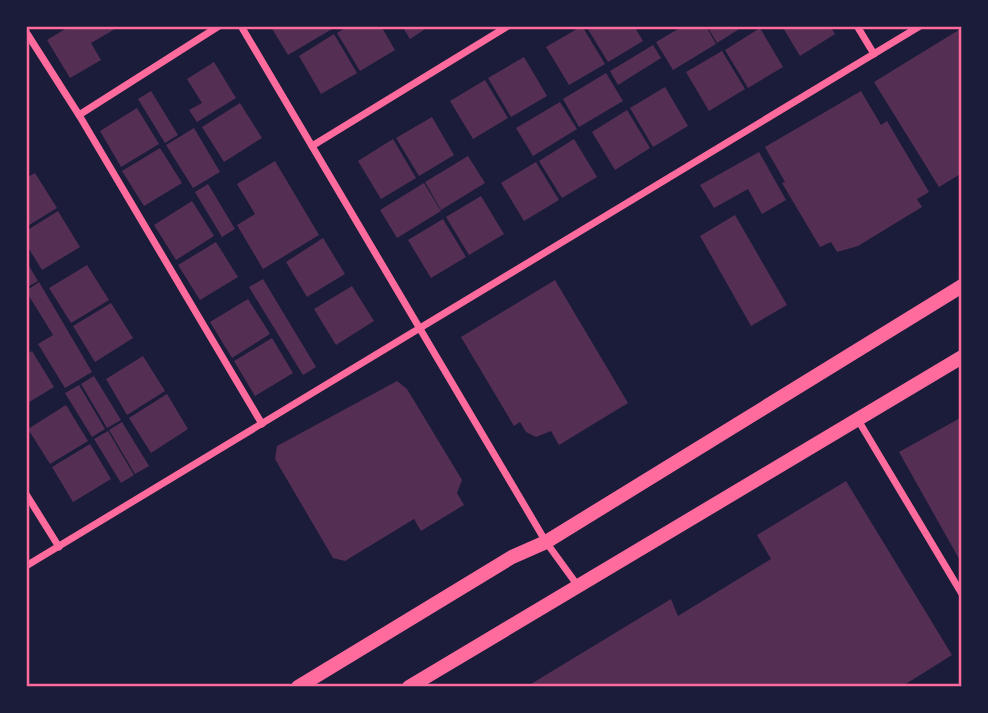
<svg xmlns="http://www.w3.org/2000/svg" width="988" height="713" viewBox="0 0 988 713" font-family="'Crimson Pro',serif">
  <rect width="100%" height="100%" fill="#1b1b3a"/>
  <g fill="#542f53">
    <path d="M70,26H113L115,29L91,43L101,60L70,78L47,40Z"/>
    <path d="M273,26H330L332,29L288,55L271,27Z"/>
    <path d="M348,26H381L395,50L360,71L337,33Z"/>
    <path d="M402,26H430L410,39Z"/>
    <path d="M582,26L605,64L569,85L546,47Z"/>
    <path d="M586,26H634L643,41L608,62Z"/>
    <path d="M683,26H706L716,44L673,70L656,42Z"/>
    <path d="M707,26H744L717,43Z"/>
    <path d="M782,26H830L835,34L800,56Z"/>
    <path d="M760,28L783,67L748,88L725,50Z"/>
    <path d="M962,28V173L939,187L874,82Z"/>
    <path d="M334,34L357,73L321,94L299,56Z"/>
    <path d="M653,45L661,58L618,85L610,71Z"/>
    <path d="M722,51L745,89L709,111L686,72Z"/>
    <path d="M524,57L547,96L511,117L488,78Z"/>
    <path d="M214,62L236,98L197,122L189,110L202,103L187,79Z"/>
    <path d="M606,73L623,101L579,127L563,99Z"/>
    <path d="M485,80L508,118L473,139L450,101Z"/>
    <path d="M665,87L688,126L653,147L630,108Z"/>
    <path d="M151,91L178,135L165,143L138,99Z"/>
    <path d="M861,91L881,125L887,121L929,192L917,199L922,207L858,246L837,252L831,242L820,247L782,183L785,182L765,147Z"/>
    <path d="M560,102L577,129L533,156L516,128Z"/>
    <path d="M240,103L262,138L224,162L202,127Z"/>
    <path d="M137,108L159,144L121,167L100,131Z"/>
    <path d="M627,110L650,148L615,170L592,132Z"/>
    <path d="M432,117L454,155L419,176L396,138Z"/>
    <path d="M194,128L220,172L193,188L166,145Z"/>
    <path d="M393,139L416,178L381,199L358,161Z"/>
    <path d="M574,139L597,177L562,198L539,161Z"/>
    <path d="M160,148L182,183L144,206L122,171Z"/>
    <path d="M759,152L786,200L762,214L748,189L714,208L700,185Z"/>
    <path d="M468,156L485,183L441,210L425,182Z"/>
    <path d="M275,161L319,235L263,269L237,225L255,214L237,184Z"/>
    <path d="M536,162L559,200L524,221L501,183Z"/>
    <path d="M35,173L57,208L26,227V178Z"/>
    <path d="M424,183L441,211L397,238L380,210Z"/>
    <path d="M208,184L235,229L222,237L195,192Z"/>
    <path d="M481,196L504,234L469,255L446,217Z"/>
    <path d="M192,201L214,236L176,260L154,225Z"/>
    <path d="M58,211L80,247L42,270L26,244V231Z"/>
    <path d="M735,215L787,305L751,326L700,236Z"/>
    <path d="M443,219L466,257L431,278L408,240Z"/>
    <path d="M323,238L345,274L307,297L286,262Z"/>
    <path d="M216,242L238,277L200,300L178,265Z"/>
    <path d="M26,261L38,281L26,288Z"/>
    <path d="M87,265L109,300L71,323L49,288Z"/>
    <path d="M263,279L316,367L303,375L249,287Z"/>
    <path d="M555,280L628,403L559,445L551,431L536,437L526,432L520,422L514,426L461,337Z"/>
    <path d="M39,282L92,372L65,388L38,344L53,335L26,291Z"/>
    <path d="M352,286L374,321L336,345L314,309Z"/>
    <path d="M248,299L270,334L232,358L210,322Z"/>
    <path d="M111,303L133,338L95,362L73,326Z"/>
    <path d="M272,338L293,373L255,396L234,361Z"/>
    <path d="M32,351L54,387L26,404V355Z"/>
    <path d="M143,356L165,391L127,415L106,379Z"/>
    <path d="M94,376L121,420L107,428L81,384Z"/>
    <path d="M397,381L407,389L462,480L457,493L464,505L421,531L414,519L345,561L333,558L275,459L277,446Z"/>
    <path d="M79,385L105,429L92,437L65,393Z"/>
    <path d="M167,394L188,429L151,453L129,418Z"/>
    <path d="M66,405L88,441L50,464L28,429Z"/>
    <path d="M962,417V564L899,452Z"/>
    <path d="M122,422L149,466L135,474L109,430Z"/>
    <path d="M108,431L134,475L121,483L94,439Z"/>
    <path d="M90,444L111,479L73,502L52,467Z"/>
    <path d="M846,481L952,655L901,687H526L671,599L678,616L771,559L757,535Z"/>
  </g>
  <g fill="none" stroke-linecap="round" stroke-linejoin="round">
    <g stroke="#ff6b9d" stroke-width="7">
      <path d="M241,26L546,542L578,586"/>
      <path d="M857,26L874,54"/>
      <path d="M26,32L79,115L262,424"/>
      <path d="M79,115L219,26"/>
      <path d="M312,146L508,26"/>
      <path d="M858,420L962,594"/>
      <path d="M26,494L59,547"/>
      <path d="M26,566L920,26"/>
    </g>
    <g stroke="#ff6b9d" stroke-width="14">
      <path d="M298,687L512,557L546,542L962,286"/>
      <path d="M409,687L962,357"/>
    </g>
  </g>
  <rect width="988" height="713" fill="none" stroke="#1b1b3a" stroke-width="56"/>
  <rect x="28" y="28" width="932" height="657" fill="none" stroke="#ff6b9d" stroke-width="2.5"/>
</svg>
